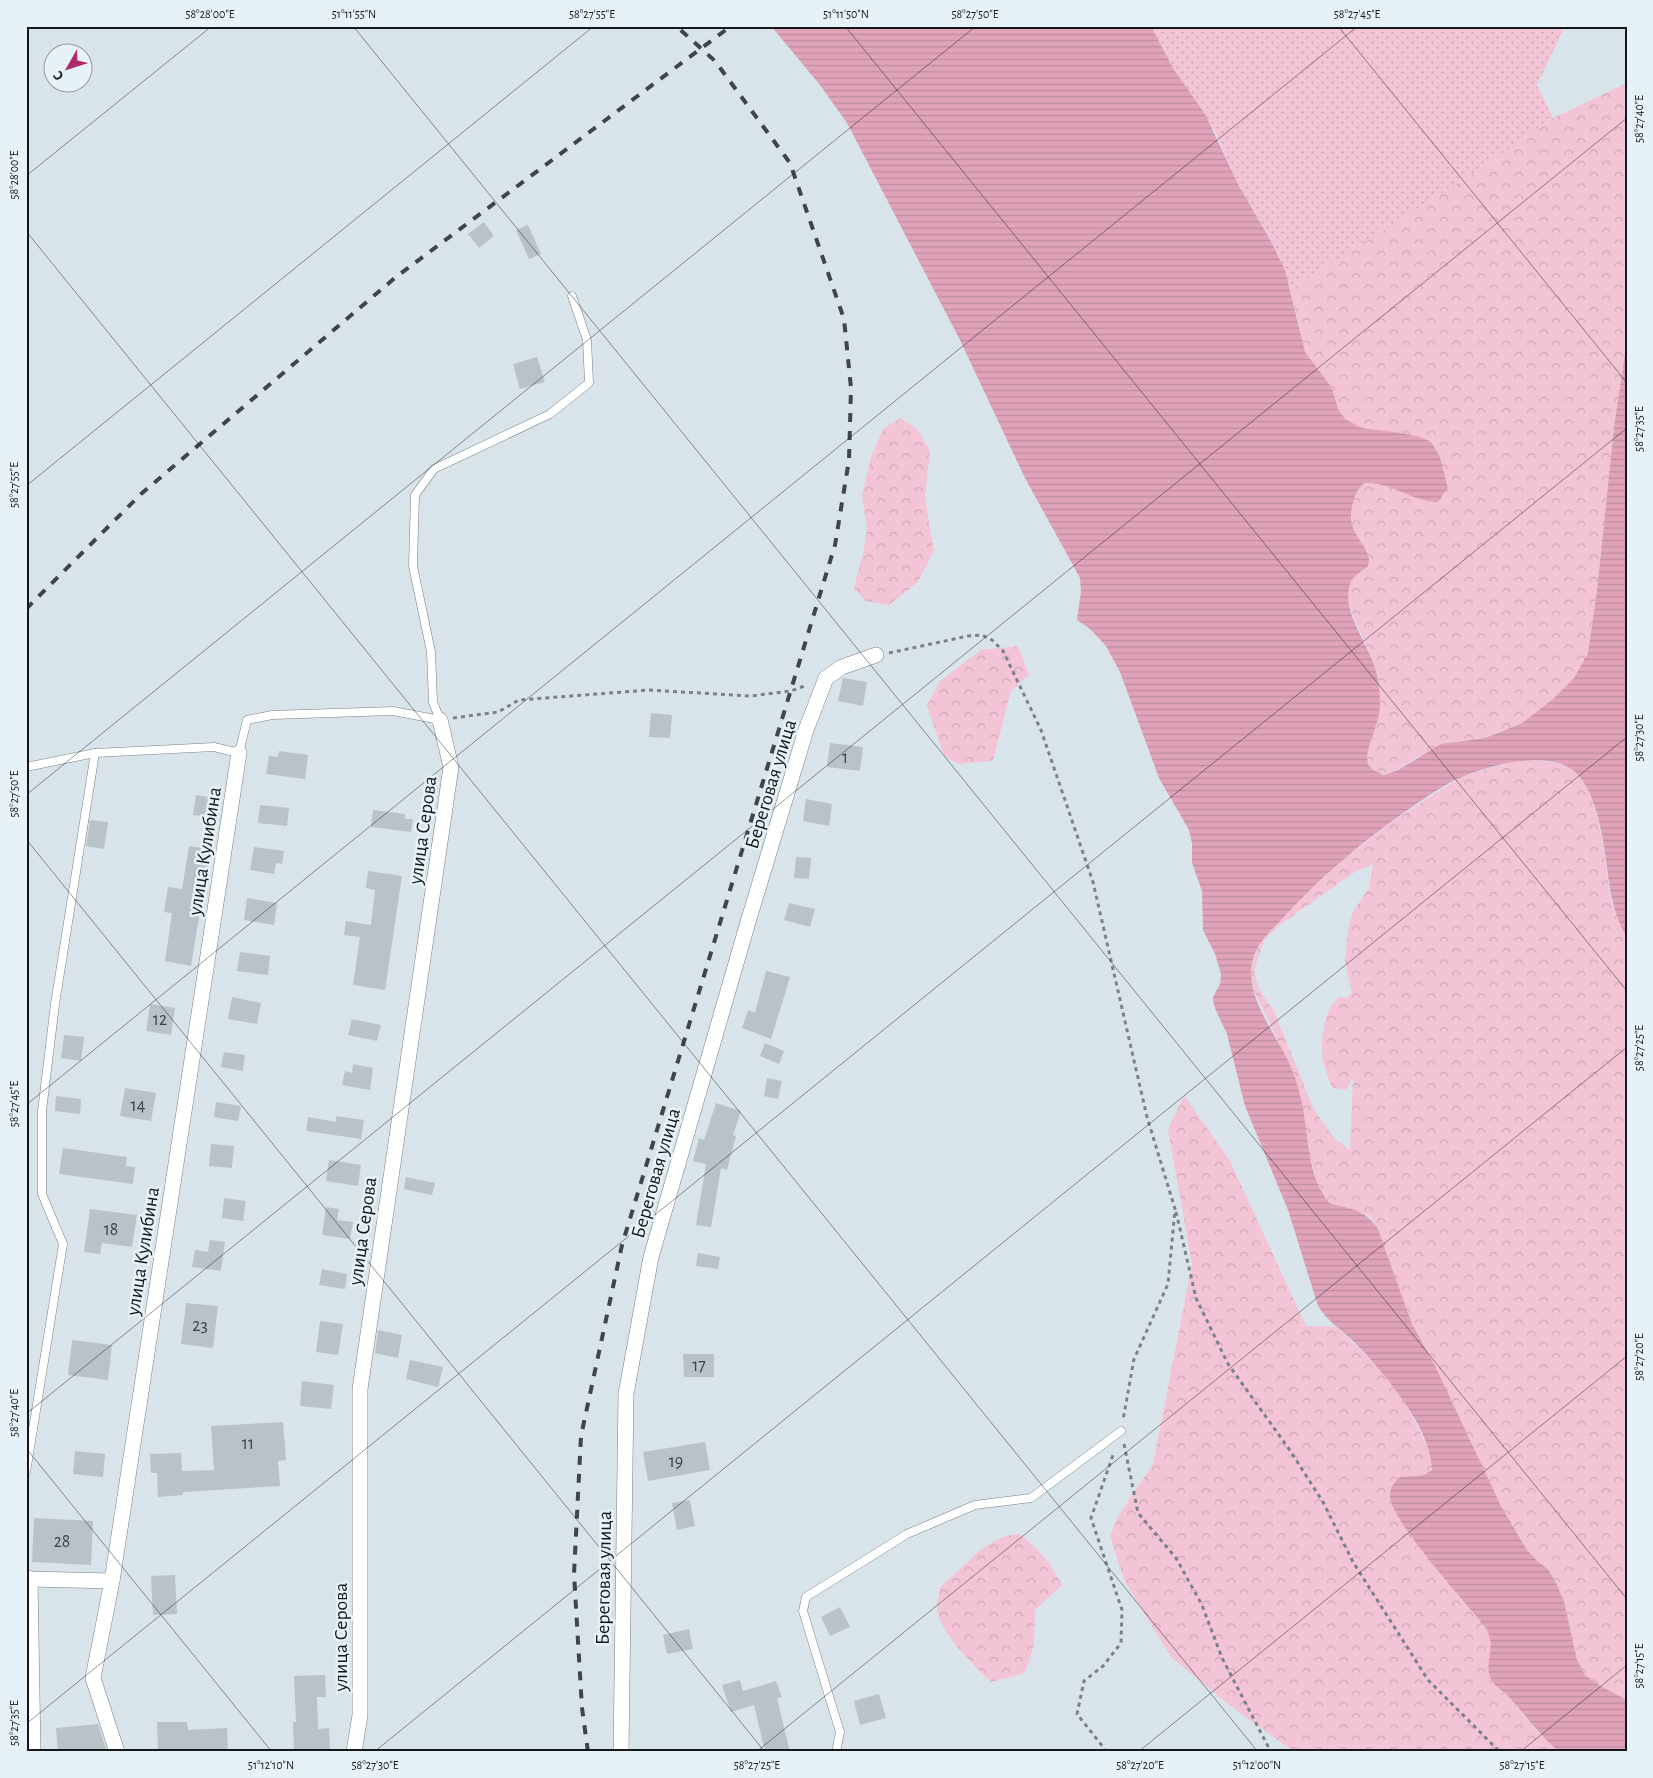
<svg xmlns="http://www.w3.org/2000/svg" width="1653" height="1778" viewBox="0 0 1653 1778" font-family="'Alegreya Sans',sans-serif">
  <defs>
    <pattern id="grass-dots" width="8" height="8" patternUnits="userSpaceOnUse" patternTransform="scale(1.25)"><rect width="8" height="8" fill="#f3c4d6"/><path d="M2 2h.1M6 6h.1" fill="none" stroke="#cfa8b7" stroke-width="1.8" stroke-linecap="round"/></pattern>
    <pattern id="forest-crowns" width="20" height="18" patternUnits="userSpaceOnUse" patternTransform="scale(1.25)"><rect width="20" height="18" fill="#f3c4d6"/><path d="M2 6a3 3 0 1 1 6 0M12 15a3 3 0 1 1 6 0" fill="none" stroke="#cfa8b7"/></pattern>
    <pattern id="water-rules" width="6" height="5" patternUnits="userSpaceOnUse" patternTransform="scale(1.25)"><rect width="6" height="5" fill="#e0a3ba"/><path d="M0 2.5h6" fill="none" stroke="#bf8c9f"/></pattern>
  </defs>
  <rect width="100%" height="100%" fill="#d9e4ea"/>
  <path fill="url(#grass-dots)" d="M1151,26H1565L1537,85L1553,118L1474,173L1290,289L1285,270L1272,241L1239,186L1216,133L1174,70Z"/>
  <g fill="url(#forest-crowns)" fill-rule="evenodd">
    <path d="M1627,83V340L1614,427L1597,591L1588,653L1574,678L1553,699L1522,723L1485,738L1452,742L1417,757L1391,773L1378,774L1368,764L1367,757C1369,739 1381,721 1380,701C1379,683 1374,666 1368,649C1360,627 1330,585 1363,570L1368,552C1351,532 1339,503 1365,483C1388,482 1409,493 1429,502L1443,497L1448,488L1440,457L1421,437L1362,428L1345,419L1338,409L1332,388L1305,352L1290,289L1474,173L1553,118Z"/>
    <path d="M900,418L916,428L930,450L925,498L934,551L917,583L889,605L865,601L854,588L864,549L867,528L862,496L871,457L883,429Z"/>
    <path d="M1018,646L1029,675L1011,691L993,761L958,764L944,756L927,705L940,681L981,650Z"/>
    <path d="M1518,760C1534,761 1553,761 1568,767C1603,783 1604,870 1612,903C1616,916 1621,927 1627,938V1700L1599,1685L1585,1675L1577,1660L1564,1601L1556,1583L1548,1569L1536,1560L1527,1550L1501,1506L1412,1324L1378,1229L1370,1216L1329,1203L1319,1189L1309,1154L1300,1094L1291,1067L1254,991L1251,975L1253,960L1257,948L1265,936L1300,899L1335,866L1390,823L1461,777ZM1373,865L1369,888L1352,913L1348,930L1345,962L1352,993L1347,998L1339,997C1324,1009 1320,1040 1323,1059C1324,1069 1329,1079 1332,1088L1346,1090L1353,1077L1350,1150L1336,1140L1314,1110L1275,1013L1259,989L1254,971L1264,940L1277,927L1356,871Z"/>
    <path d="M1184,1095L1230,1161L1306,1326L1337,1327L1383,1372L1402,1396L1425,1442L1432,1457V1470L1424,1475L1400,1477L1419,1547L1486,1628L1491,1637L1492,1648L1489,1665L1495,1685L1507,1695L1534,1727L1559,1752H1294L1229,1705L1171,1657L1124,1580L1110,1536L1119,1515L1153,1464L1192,1264L1168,1130Z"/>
    <path d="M1019,1534C1039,1548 1051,1564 1062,1585L1035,1610L1034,1645L1025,1673L991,1682C975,1667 936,1629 937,1606C937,1600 939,1593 941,1586C965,1567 986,1536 1019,1534Z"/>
  </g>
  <path fill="url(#water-rules)" d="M771,26H1151L1174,70L1205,114L1239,186L1271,241L1285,270L1305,352L1332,388L1338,409L1345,419L1362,428L1401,433L1421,437L1431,442L1440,457L1448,488L1438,502C1413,502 1392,482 1365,483C1356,490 1354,496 1352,507C1345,537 1374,545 1368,566C1361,572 1353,575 1350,584C1341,611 1368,643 1375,668C1378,678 1380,690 1380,702C1381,721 1369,739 1367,757L1368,764L1373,770L1384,775L1398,770L1441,744L1485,738L1503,731L1522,723L1553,699L1574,678L1588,653L1597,591L1614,427L1627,340V938C1620,926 1615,913 1612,899C1605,865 1603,786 1568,767C1539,752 1491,765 1462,777C1445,784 1428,796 1412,807C1365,839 1321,876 1282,919C1270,932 1258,941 1253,959C1243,997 1277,1034 1291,1067C1297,1082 1302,1099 1304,1115C1309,1147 1309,1177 1329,1203C1351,1210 1364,1208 1378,1229L1412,1324L1436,1368L1501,1506L1527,1550L1536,1560L1548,1569L1556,1583L1564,1601L1577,1660L1585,1675L1599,1685L1627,1700V1752H1559C1540,1735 1525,1715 1509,1697C1503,1690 1493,1686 1490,1677C1484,1660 1497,1649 1486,1628C1468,1605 1390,1520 1390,1496C1390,1487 1394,1483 1400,1477L1424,1475L1432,1470C1433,1430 1381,1368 1353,1341C1341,1329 1327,1321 1318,1306L1288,1210L1245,1106L1227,1034L1214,1006L1213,997L1220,984L1221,974L1215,954L1203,930L1202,891L1192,863V843L1189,830L1159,778L1120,672L1106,646L1090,629L1077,620L1081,591L1080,578L1025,478L959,338L847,123L820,85Z"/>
  <g fill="#b8c2c8">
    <path d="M484,222L494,236L479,248L468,234Z"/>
    <path d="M528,225L541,254L529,259L516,230Z"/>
    <path d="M537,357L545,382L520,389L513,364Z"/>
    <path d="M843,678L867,682L863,706L838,701Z"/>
    <path d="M651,713L672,715L670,738L649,737Z"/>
    <path d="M830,743L863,747L860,771L827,767Z"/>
    <path d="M279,751L308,755L305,779L266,774L269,756L278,757Z"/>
    <path d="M196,795L221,799L218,818L193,815Z"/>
    <path d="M806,799L832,804L829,826L803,821Z"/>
    <path d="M260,805L289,808L287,826L258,823Z"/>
    <path d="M373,810L405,814V819H413L411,832L371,827Z"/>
    <path d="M90,820L108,822L104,849L86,846Z"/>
    <path d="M189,846L210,849L191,966L165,961L172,913L164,912L168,887L182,889Z"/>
    <path d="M254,847L284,851L282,864L276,863L274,874L250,870Z"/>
    <path d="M796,857L811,858L809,879L794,878Z"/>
    <path d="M368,871L402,876L385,990L353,985L360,937L344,935L346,921L371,925L375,890L366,888Z"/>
    <path d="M247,898L277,903L274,925L244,920Z"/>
    <path d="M789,903L815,909L810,927L784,920Z"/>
    <path d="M240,952L270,956L268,975L237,971Z"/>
    <path d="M766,971L790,977L771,1039L742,1028L748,1010L755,1013Z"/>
    <path d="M232,997L261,1003L257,1024L228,1019Z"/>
    <path d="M150,1004L175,1008L171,1035L146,1031Z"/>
    <path d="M352,1019L381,1025L377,1041L348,1035Z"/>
    <path d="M64,1035L84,1037L81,1061L61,1058Z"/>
    <path d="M765,1043L784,1051L779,1064L760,1056Z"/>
    <path d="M224,1052L245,1055L243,1071L221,1067Z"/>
    <path d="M353,1064L373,1068L370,1090L342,1085L345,1071L352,1073Z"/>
    <path d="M767,1078L782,1081L778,1099L764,1096Z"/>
    <path d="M125,1088L156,1093L151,1121L120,1116Z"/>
    <path d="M56,1096L81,1099L80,1114L55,1111Z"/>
    <path d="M216,1102L241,1106L238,1121L214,1117Z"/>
    <path d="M716,1103L741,1111L733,1135L736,1136L727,1170L721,1168L711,1227L696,1225L706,1164L693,1161L699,1138L704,1140Z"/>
    <path d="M336,1116L364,1120L361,1139L306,1131L308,1117L336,1122Z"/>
    <path d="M211,1144L234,1146L232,1168L209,1166Z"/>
    <path d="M63,1148L127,1157L126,1166L135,1167L133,1184L59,1174Z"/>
    <path d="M329,1160L361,1165L358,1186L326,1181Z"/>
    <path d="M406,1177L435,1183L432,1195L404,1189Z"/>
    <path d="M224,1198L246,1201L243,1221L222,1218Z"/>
    <path d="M326,1207L339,1209L337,1220L353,1222L350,1239L322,1235Z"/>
    <path d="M90,1209L137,1215L132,1247L102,1243L100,1254L84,1252Z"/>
    <path d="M210,1240L225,1242L221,1271L192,1267L195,1250L208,1252Z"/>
    <path d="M698,1253L720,1257L718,1269L696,1266Z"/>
    <path d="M322,1269L347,1274L345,1289L319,1285Z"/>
    <path d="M186,1303L218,1306L213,1348L181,1344Z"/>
    <path d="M320,1321L343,1324L338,1355L316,1352Z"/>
    <path d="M378,1330L402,1335L398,1358L375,1353Z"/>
    <path d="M72,1340L112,1345L108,1380L68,1375Z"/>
    <path d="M683,1354H714V1377H684Z"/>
    <path d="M410,1360L443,1367L438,1387L406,1379Z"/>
    <path d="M302,1381L334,1385L331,1409L300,1406Z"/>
    <path d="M283,1422L286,1460L278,1461L280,1486L183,1492V1495L158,1497L157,1473H151L150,1454L181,1453L182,1471L214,1470L211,1426Z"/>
    <path d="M705,1442L710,1470L648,1481L643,1452Z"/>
    <path d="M75,1451L105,1454L103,1477L73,1474Z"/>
    <path d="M690,1500L695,1526L677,1530L672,1503Z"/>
    <path d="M34,1518L93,1521L91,1565L32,1562Z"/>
    <path d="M175,1575L177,1614L153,1615L151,1576Z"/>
    <path d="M840,1607L850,1627L830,1636L821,1617Z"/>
    <path d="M689,1629L693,1649L667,1654L663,1635Z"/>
    <path d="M325,1675L326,1697H317L318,1729L329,1728L330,1751L294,1752L293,1722H296L294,1676Z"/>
    <path d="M740,1680L743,1691L776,1681L782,1697L777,1698L790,1752H765L754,1705L731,1712L722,1685Z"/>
    <path d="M879,1694L886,1718L860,1725L854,1701Z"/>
    <path d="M157,1722H187L188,1730L227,1728L228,1752L158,1751Z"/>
    <path d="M98,1724L107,1752H58L56,1728Z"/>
  </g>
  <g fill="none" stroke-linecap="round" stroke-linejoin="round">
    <g stroke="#778186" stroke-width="9">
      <g id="lane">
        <path d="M26,767L95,753L214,747L239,753L247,720L272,715L393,711L440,720L433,702L431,652L413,566L415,495L434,469L550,414L589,383L587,340L572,296"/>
        <path d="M26,1472L63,1244L42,1194V1111L55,1004L95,753"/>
        <path d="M836,1752L840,1732L803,1611L806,1597L907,1534L975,1505L1031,1498L1121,1431"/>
      </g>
    </g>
    <g stroke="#778186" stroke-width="16">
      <g id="street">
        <path d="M26,1577L30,1579L112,1581"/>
        <path d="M30,1579L33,1752"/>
        <path d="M117,1752L93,1678L112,1581L239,753"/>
        <path d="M354,1752L360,1715V1389L451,767L440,720"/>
        <path d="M621,1752L626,1394L651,1257L748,922L806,730L826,678L842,667L876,655"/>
      </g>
    </g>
    <g stroke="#7b8287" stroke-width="3" stroke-dasharray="4 4" stroke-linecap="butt">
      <path d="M889,653L968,636L982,635L992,640L1003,651L1041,730L1093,882L1147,1117L1175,1209L1168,1284L1134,1359L1123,1420"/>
      <path d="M453,718L498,712L519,700L649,690L750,696L791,691L807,685"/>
      <path d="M1176,1212L1196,1298L1228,1364L1289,1449L1323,1502L1353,1562L1428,1680L1500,1752"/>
      <path d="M1124,1444L1138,1513L1176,1558L1202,1605L1222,1658L1271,1752"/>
      <path d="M1107,1752L1077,1714L1084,1681L1103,1666L1121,1643L1122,1610L1091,1518L1114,1452"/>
    </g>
    <use href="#lane" stroke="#fff" stroke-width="8"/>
    <use href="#street" stroke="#fff" stroke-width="15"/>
    <g stroke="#3f4548" stroke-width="4" stroke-dasharray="9 9" stroke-linecap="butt">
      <path d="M26,609L141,494L396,277L731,26"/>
      <path d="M588,1752L582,1708L574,1574L581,1436L622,1245L835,545L849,460L851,388L844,319L790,163L715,61L676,26"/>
    </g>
  </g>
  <path fill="none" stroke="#14181a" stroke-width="1" stroke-opacity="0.45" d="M353,26L1627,1599M845,26L1627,991M1338,26L1627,383M26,176L212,26M26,231L1258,1752M26,486L594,26M26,795L976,26M26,839L765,1752M26,1105L1358,26M26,1414L1627,118M26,1448L272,1752M26,1724L1627,428M374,1752L1627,737M756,1752L1627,1047M1138,1752L1627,1356M1520,1752L1627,1665"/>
  <g text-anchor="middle" stroke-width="5" stroke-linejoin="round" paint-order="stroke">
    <g font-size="18" fill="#3d4246">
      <text x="845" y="763">1</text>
      <text x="160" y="1025">12</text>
      <text x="138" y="1111">14</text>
      <text x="111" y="1235">18</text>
      <text x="200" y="1331">23</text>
      <text x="699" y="1371">17</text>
      <text x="248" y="1449">11</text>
      <text x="676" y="1467">19</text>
      <text x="62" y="1547">28</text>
    </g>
    <g font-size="20" fill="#14181a" stroke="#e7f1f8">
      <text transform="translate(770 784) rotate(-73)" y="7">Береговая улица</text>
      <text transform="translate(422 830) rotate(-82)" y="7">улица Серова</text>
      <text transform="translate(204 851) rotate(-81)" y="7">улица Кулибина</text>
      <text transform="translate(655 1173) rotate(-74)" y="7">Береговая улица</text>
      <text transform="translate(362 1231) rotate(-82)" y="7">улица Серова</text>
      <text transform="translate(142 1251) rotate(-81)" y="7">улица Кулибина</text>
      <text transform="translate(603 1578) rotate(-89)" y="7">Береговая улица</text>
      <text transform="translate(340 1637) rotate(-90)" y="7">улица Серова</text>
    </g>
  </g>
  <rect width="1653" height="1778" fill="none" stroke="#e7f1f8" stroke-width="55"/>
  <g transform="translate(68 68) rotate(231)"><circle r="24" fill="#e7f1f8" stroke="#939a9f"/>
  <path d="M0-4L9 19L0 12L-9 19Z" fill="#af296e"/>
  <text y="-8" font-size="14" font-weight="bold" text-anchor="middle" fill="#14181a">С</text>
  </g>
  <rect x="28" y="28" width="1598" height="1722" fill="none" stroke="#14181a" stroke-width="2"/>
  <g font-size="12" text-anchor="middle" fill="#14181a">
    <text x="210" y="18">58°28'00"E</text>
    <text x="354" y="18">51°11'55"N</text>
    <text x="592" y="18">58°27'55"E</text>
    <text x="846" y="18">51°11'50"N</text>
    <text x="975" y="18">58°27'50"E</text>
    <text x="1357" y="18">58°27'45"E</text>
    <text transform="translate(1639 119) rotate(-90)" y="4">58°27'40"E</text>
    <text transform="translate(14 175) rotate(-90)" y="4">58°28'00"E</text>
    <text transform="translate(1639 429) rotate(-90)" y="4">58°27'35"E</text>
    <text transform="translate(14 485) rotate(-90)" y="4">58°27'55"E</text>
    <text transform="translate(1639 738) rotate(-90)" y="4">58°27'30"E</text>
    <text transform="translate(14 794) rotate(-90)" y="4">58°27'50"E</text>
    <text transform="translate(1639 1048) rotate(-90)" y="4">58°27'25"E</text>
    <text transform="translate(14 1104) rotate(-90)" y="4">58°27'45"E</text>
    <text transform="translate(1639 1357) rotate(-90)" y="4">58°27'20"E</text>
    <text transform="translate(14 1413) rotate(-90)" y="4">58°27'40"E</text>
    <text transform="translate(1639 1666) rotate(-90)" y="4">58°27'15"E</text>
    <text transform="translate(14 1723) rotate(-90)" y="4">58°27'35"E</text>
    <text x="271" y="1769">51°12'10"N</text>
    <text x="375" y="1769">58°27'30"E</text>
    <text x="757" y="1769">58°27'25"E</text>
    <text x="1140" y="1769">58°27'20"E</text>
    <text x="1257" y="1769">51°12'00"N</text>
    <text x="1522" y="1769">58°27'15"E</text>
  </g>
</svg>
